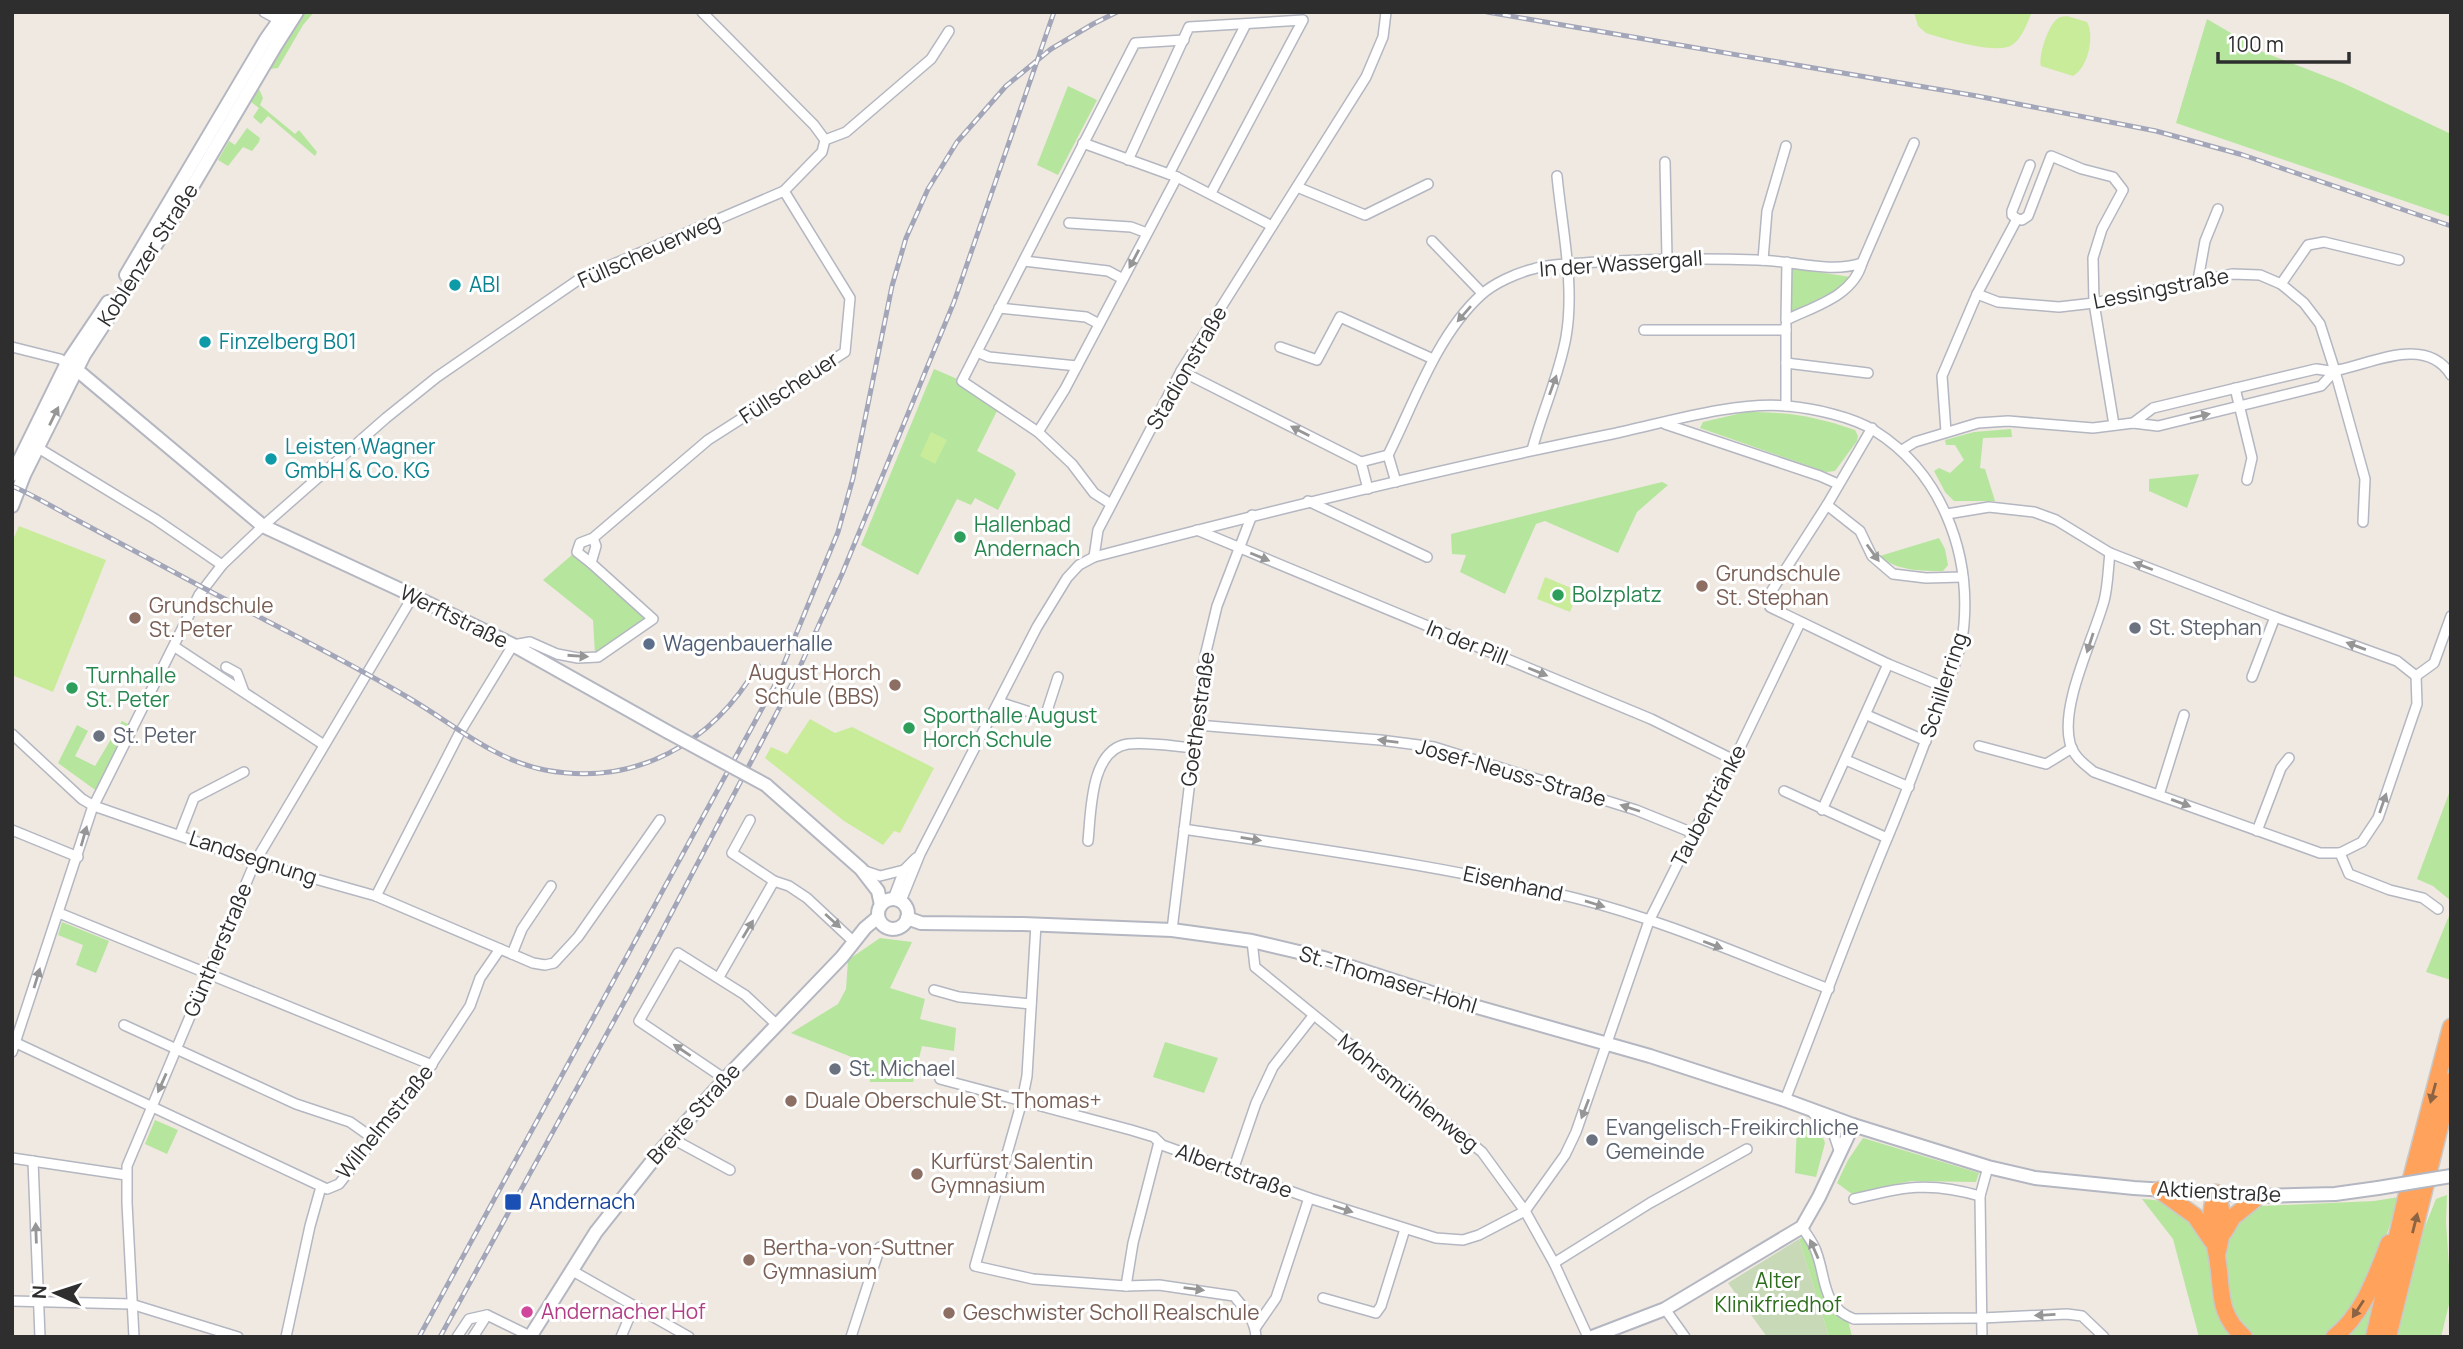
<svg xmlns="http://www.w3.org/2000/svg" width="2463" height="1349" viewBox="0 0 2463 1349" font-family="Manrope,sans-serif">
  <rect width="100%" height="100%" fill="#efe9e1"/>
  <g fill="#b6e59e">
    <path d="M303,12H314L303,25L278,68L270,69Z"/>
    <path d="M2207,19L2265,53L2343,83L2451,134V217L2176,123Z"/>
    <path d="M1068,86L1097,100L1058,175L1037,165Z"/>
    <path d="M259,89L263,98L260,105L295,134L299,130L317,152L315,156L268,116L261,124L253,117L259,108L251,102Z"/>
    <path d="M247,128L260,138L259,142L252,151L243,147L228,166L218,160L229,141L235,145Z"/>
    <path d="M1790,268L1851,277L1838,289L1791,313Z"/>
    <path d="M934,369L962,381L999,407L977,451L1013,470L1016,474L998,510L975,498L971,505L957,499L918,575L861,545Z"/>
    <path d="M1746,412C1788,412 1814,416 1855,430L1858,436L1857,441L1835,471L1826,472L1700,428L1703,422Z"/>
    <path d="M2011,429L2012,437L1983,438L1980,468L1985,469L1995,501H1954L1945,492L1934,471L1939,468L1950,473L1964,460L1955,445H1946L1945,440L1974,432Z"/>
    <path d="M2199,474L2187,508L2149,491V479Z"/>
    <path d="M1662,482L1668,485L1637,512L1618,553L1545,521L1536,524L1505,594L1460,572L1466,555L1452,554L1451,534Z"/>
    <path d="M1939,538L1945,549L1948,565L1943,571C1922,571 1896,571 1880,556Z"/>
    <path d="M573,554L648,618L595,654L593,620L543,580Z"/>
    <path d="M122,721L132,726L98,792L58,763L77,725L88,731L75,756L95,766Z"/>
    <path d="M2451,788V901L2433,886L2417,879Z"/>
    <path d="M2451,911V980L2426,972Z"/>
    <path d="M62,922L109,941L96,973L76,965L83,945L58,935Z"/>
    <path d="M880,938L912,942L890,988L925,999L920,1019L956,1028L954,1051L922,1046L913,1082H870L869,1064L791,1033L838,1004L846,989L848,960Z"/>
    <path d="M1165,1042L1218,1058L1204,1093L1153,1077Z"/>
    <path d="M155,1120L178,1130L167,1154L145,1144Z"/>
    <path d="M1797,1124L1820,1130L1825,1143L1816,1177L1795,1173Z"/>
    <path d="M1863,1138L1979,1173L1976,1182L1911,1181L1852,1194L1837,1183L1848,1160Z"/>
    <path d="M2447,1195L2446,1222L2451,1296L2441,1337H2395L2418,1244L2436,1199Z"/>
    <path d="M2399,1197L2375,1270L2362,1298L2328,1337H2252C2219,1312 2212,1238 2246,1211C2250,1208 2257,1207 2262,1206L2374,1201Z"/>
    <path d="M2142,1199C2210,1199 2221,1286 2236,1337H2199L2173,1239Z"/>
    <path d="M1805,1237C1822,1263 1816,1307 1848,1320L1852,1337H1829L1799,1239Z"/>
    <path d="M2379,1284L2366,1337H2340Z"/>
  </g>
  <path fill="#c8d9b8" d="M1799,1239L1829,1337H1767L1728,1283Z"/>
  <g fill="#c9ec9a">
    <path d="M1914,12H2032C2027,23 2022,39 2012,45C1997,55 1944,39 1926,33L1918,26Z"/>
    <path d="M2067,16L2087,22C2095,36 2088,68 2073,76L2041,66C2038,56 2048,26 2057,19C2061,16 2063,17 2067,16Z"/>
    <path d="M931,432L947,440L935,464L920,456Z"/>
    <path d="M19,526L106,560L53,692L12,675V542Z"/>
    <path d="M1545,577L1578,591L1570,612L1537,599Z"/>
    <path d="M810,719L835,733L852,727L934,768L900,833L894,831L883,845L844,821L765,758L771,747L787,754Z"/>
  </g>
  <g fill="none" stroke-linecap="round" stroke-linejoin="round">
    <g stroke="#b4b7c1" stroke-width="12">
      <g id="street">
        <path d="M264,12L279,20H284"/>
        <path d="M825,140L846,132L931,59L949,31"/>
        <path d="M1083,143L1177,177L1272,226"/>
        <path d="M1128,160L1189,27L1303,20L1211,193"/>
        <path d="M1665,162L1667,258"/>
        <path d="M1169,174L1246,24"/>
        <path d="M1297,187L1365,215L1428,184"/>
        <path d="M2017,219L2022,220L2028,216L2051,156L2082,169L2113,177L2123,190L2102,229L2093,258L2094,303L2114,425"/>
        <path d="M2017,219L2012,215V211L2030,165"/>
        <path d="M1069,223L1131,227L1147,233"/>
        <path d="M1432,241L1482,293"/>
        <path d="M1763,260L1767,211L1786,146"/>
        <path d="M1024,261L1108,271L1123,279"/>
        <path d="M1862,263L1914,143"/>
        <path d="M2198,280L2205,241L2218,209"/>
        <path d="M2281,284L2308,245L2324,242L2399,260"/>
        <path d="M1977,294L1998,302L2059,307L2094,303L2232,274L2260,275L2281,284L2304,303L2320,324L2335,371L2365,479L2363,522"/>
        <path d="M999,308L1086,317L1099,324"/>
        <path d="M1644,330H1786"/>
        <path d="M12,347L60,359L70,365"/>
        <path d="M1280,347L1317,360L1340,317L1433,359"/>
        <path d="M977,352L989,357L1077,366"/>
        <path d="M1786,363L1868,373"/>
        <path d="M1181,371L1361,462"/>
        <path d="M2235,388L2252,458L2247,480"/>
        <path d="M1786,406V325"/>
        <path d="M2133,423L2153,408L2316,369C2324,370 2331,372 2338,370C2373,363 2426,335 2451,375"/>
        <path d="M1665,424L1820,476L1838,484"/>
        <path d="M1872,428L1827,505L1769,595L1770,607L1888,664L1946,688"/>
        <path d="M1038,432L1065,389L1177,177"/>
        <path d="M1946,432L1942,376L1977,294L2017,219"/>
        <path d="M35,446L155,519L222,565"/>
        <path d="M1532,450C1542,412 1559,376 1566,337C1575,285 1562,228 1557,176"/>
        <path d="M1902,450L1915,442L1978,423L2008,421L2093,428L2133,423L2158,426L2321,386L2335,371"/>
        <path d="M1388,455C1414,403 1437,335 1481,295C1494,283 1517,273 1533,269C1553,263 1576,264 1597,262C1651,259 1703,258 1757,260C1791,260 1829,274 1862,263C1853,296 1815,306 1786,320L1787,262"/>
        <path d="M1368,489L1361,462L1388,455L1396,482"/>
        <path d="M1308,501L1427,557"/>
        <path d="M1111,504L1094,493L1072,464L1038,432L962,381L1135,43L1184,40"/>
        <path d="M1827,505L1860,531L1872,556L1893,574L1926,578L1963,577"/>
        <path d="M1947,514L1989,507L2034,512L2056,520L2110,553L2275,617L2397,661L2416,676"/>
        <path d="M1197,530L1651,719L1734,760"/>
        <path d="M593,538L596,546L591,563L577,552L580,543L593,538L708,440L845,352L850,298L784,191"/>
        <path d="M2110,553C2108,569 2108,586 2104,601C2093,640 2060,705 2070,743C2073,756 2084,764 2094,772L2320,853H2340L2362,842L2378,818L2417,704L2416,676"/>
        <path d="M1094,557L1098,530L1181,371L1366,77L1383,37L1386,12"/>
        <path d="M175,647L324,745"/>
        <path d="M226,667L237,673L244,692"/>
        <path d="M2416,676L2434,663L2451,616"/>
        <path d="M2252,677L2275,617"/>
        <path d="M999,702L1045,717L1058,677"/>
        <path d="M1867,715L1926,741"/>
        <path d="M1197,725L1380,740L1434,747L1636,810L1693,833"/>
        <path d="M12,734L82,799L94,806L255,862L376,896L533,963L545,965L554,963L578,937L660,820"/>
        <path d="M1979,746L2046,764L2072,748"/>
        <path d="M1846,760L1909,787"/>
        <path d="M1784,791L1887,838"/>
        <path d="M2159,795L2184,715"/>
        <path d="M1822,810L1888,664"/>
        <path d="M750,820L732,853L774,881L789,886L807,898L854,942"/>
        <path d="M1184,829C1315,849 1447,866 1575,898C1661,919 1746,957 1829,989"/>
        <path d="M12,830L78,857"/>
        <path d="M2257,831L2281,768L2289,758"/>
        <path d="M180,834L194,798L244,772"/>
        <path d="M1088,841C1091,813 1090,749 1128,744C1149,742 1172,746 1193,748"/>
        <path d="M2340,853L2349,874L2390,890L2423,898L2438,909"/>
        <path d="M865,871L880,876L904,870"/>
        <path d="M376,896L460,732L513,645L530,642L557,654L578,658L598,657L653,619L591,563"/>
        <path d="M893,899L904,870L916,858"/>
        <path d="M901,901L920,854L1037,627L1067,578L1079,565L1094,557C1266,512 1438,469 1612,434C1664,423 1735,401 1787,406C1812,408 1854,417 1875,431C1940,472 1970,549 1964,624C1962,652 1949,679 1939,705C1923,748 1907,791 1889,834C1852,922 1820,1012 1785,1100"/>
        <path d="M59,913L432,1065"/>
        <path d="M1036,924L1027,1076L1022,1101L975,1266L1033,1279L1126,1286L1159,1285L1234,1296C1245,1309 1255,1320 1256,1337"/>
        <path d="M1172,930L1205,656L1217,606L1252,515"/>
        <path d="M1252,941L1255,967L1482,1152L1525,1211L1554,1263L1588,1337"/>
        <path d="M512,954L522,929L551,886"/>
        <path d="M719,977L774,881"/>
        <path d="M934,990L959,997L1031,1004"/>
        <path d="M124,1025L296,1104L350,1122L374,1139"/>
        <path d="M12,1041L327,1189L339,1184L422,1079L470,1006L480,978L500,949"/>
        <path d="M12,1052L92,809L199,595L222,565L263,526L386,418L437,377L581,278L784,191L822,152L825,140L814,125L702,12"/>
        <path d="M725,1079L639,1021L678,953L745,995L776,1024"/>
        <path d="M940,1079L1131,1130L1154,1137L1162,1145L1309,1198L1436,1238L1463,1240L1479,1235L1525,1211L1565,1155L1576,1132L1649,921L1693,833L1734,760L1800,623"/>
        <path d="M1813,1113L1833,1132L1840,1153"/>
        <path d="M671,1138L730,1170"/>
        <path d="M12,1158L126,1175"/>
        <path d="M33,1161L40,1337"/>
        <path d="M1233,1170L1256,1103L1273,1067L1313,1016"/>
        <path d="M1854,1199C1904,1187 1929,1181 1980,1196"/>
        <path d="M1802,1227C1806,1234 1813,1242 1816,1251C1827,1280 1821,1306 1854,1319L1982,1318L2067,1314L2082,1316L2104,1337"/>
        <path d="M1554,1263L1650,1203L1747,1149"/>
        <path d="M571,1270L689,1337"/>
        <path d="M1126,1286L1133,1243L1159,1142"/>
        <path d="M1323,1298L1376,1313L1381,1306L1405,1229"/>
        <path d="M12,1301L131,1304L238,1337"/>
        <path d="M1665,1309L1685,1337"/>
        <path d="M1256,1327L1276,1298L1309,1198"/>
        <path d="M134,1337L127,1203V1166L255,862L413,596"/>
        <path d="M286,1337L310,1226L321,1187"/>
        <path d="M457,1337L469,1319L487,1315L530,1336"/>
        <path d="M473,1337L487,1315"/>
        <path d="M621,1337L634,1306"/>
        <path d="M851,1337L880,1247"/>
        <path d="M1982,1337L1980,1196L1988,1167"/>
      </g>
    </g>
    <g stroke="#b4b7c1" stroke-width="16">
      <g id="secondary">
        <path d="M126,275L266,39L285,12"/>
        <path d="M77,370L263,526L401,590L513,645L668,732"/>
        <path d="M12,475L67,363L108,302"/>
        <path d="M12,506L24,475L84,355L179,209L276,45L297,12"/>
        <path d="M766,785L861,869L878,891L881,905"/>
        <circle cx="893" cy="914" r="15"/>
        <path d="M907,918L921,923L1023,924L1172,930L1252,941L1324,958L1463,1003L1650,1056L1785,1100L1853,1125L1988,1167L2035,1178L2134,1188L2259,1196L2335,1194L2378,1188"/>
        <path d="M530,1337L596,1232L661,1150L725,1079L842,957L865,928L878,917"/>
        <path d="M1592,1337L1665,1309L1802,1227L1819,1197L1853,1125"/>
      </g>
    </g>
    <g stroke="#c9c9c9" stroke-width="19">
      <g id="highway">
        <path d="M2159,1190L2195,1216L2212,1241"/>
        <path d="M2216,1193C2207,1217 2213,1233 2217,1257C2223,1289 2216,1313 2244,1337"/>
        <path d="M2216,1193C2225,1213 2223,1230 2218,1251"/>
        <path d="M2224,1232L2233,1217L2259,1196"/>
        <path d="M2334,1337C2363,1315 2376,1276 2389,1243"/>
        <path d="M2374,1337L2405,1202L2451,1027"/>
        <path d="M2388,1337L2451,1081"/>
      </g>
    </g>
    <use href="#street" stroke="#fff" stroke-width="9"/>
    <use href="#secondary" stroke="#fff" stroke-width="12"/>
    <use href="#highway" stroke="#ffa35c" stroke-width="16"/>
    <g stroke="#a3a6b8" stroke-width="5">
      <g id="rail">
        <path d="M1487,12L1977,96L2156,131L2243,155L2451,226"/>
        <path d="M12,486C33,495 53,507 73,518C111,538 148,558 185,578C261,619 341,657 414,701C457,727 495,760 545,770C636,787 713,743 758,665"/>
        <path d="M419,1337L776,683L838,532L853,478L892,286L906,238L928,189L957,142L1006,86L1051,49L1093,24L1117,12"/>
        <path d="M440,1337L632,988L793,682L842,574L954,302L1054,12"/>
      </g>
    </g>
    <use href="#rail" stroke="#fff" stroke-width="2.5" stroke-dasharray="8" stroke-linecap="butt"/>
    <g stroke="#b4b7c1" stroke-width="16" stroke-linecap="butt">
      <g id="secondary-bridge">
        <path d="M668,732L766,785"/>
        <path d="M2378,1188L2451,1176"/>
      </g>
    </g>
    <use href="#secondary-bridge" stroke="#fff" stroke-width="12"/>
  </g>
  <defs><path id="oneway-solid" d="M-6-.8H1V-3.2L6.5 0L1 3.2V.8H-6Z" transform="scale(1.75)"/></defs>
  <g fill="#969696">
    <use href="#oneway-solid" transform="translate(1134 259) rotate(118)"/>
    <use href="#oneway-solid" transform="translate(1464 314) rotate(131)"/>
    <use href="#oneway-solid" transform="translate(1553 385) rotate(-70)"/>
    <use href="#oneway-solid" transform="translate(54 416) rotate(-64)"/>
    <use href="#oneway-solid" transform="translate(2200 416) rotate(-13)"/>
    <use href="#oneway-solid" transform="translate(1300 431) rotate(-153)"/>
    <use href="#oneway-solid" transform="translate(1873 553) rotate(54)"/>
    <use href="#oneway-solid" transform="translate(1260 557) rotate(22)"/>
    <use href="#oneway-solid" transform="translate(2143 566) rotate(-159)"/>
    <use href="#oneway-solid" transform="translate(2090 643) rotate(108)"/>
    <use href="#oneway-solid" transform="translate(2356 646) rotate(-160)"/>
    <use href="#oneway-solid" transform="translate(578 656) rotate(4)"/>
    <use href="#oneway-solid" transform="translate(1538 672) rotate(22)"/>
    <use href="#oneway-solid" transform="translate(1388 741) rotate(-173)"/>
    <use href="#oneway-solid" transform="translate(2181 803) rotate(20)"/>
    <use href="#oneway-solid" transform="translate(2383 803) rotate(-71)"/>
    <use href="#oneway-solid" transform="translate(1630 808) rotate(-162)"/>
    <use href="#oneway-solid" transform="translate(84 836) rotate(-74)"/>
    <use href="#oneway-solid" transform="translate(1251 839) rotate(9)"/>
    <use href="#oneway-solid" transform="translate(1595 904) rotate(17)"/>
    <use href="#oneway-solid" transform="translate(833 921) rotate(42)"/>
    <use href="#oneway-solid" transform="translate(748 929) rotate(-59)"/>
    <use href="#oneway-solid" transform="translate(1713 945) rotate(21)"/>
    <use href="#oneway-solid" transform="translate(37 978) rotate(-73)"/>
    <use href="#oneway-solid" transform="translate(682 1050) rotate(-146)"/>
    <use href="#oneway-solid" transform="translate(162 1083) rotate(114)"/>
    <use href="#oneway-solid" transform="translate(1585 1109) rotate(111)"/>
    <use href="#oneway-solid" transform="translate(1343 1209) rotate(18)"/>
    <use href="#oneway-solid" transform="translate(36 1233) rotate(-92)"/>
    <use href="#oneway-solid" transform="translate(1814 1249) rotate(-114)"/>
    <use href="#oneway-solid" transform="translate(1194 1289) rotate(7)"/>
    <use href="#oneway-solid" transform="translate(2045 1315) rotate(177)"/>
  </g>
  <g fill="#8c6343">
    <use href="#oneway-solid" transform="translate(2433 1093) rotate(105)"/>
    <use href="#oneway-solid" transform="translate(2415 1223) rotate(-76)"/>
    <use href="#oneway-solid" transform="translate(2358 1309) rotate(123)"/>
  </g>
  <g fill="#0f9aa8" stroke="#fff" stroke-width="2.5">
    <circle cx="455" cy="285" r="7"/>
    <circle cx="205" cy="342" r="7"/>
    <circle cx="271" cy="459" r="7"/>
  </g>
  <g fill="#2e9e5b" stroke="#fff" stroke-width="2.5">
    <circle cx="960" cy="537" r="7"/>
    <circle cx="1558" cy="595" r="7"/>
    <circle cx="72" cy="688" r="7"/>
    <circle cx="909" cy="728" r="7"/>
  </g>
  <g fill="#8d6e63" stroke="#fff" stroke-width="2.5">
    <circle cx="1702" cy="586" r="7"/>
    <circle cx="135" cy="618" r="7"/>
    <circle cx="895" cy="685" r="7"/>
    <circle cx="791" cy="1101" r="7"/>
    <circle cx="917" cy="1174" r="7"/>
    <circle cx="749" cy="1260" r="7"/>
    <circle cx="949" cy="1313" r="7"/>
  </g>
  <g fill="#6b7280" stroke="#fff" stroke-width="2.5">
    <circle cx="2135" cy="628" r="7"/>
    <circle cx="99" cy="736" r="7"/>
    <circle cx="835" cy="1069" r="7"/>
    <circle cx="1592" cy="1140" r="7"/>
  </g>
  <circle fill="#5c6f8a" stroke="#fff" stroke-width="2.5" cx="649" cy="644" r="7"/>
  <rect fill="#1a4fb4" stroke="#fff" stroke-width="2.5" x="504" y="1193" width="18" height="18" rx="3.5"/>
  <circle fill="#d1479c" stroke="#fff" stroke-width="2.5" cx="527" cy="1312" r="7"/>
  <g text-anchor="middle" stroke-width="6" stroke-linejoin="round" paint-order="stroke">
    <g font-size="21" fill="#2e2e2e" stroke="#fff">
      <text transform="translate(649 251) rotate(-24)" y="7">Füllscheuerweg</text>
      <text transform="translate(148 255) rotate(-57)" y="7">Koblenzer Straße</text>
      <text transform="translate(1621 264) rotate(-4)" y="7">In der Wassergall</text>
      <text transform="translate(2161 289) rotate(-11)" y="7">Lessingstraße</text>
      <text transform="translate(1187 368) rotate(-60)" y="7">Stadionstraße</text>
      <text transform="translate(789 388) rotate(-33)" y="7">Füllscheuer</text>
      <text transform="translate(454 617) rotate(26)" y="7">Werftstraße</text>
      <text transform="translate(1467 643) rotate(22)" y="7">In der Pill</text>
      <text transform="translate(1944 685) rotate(-72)" y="7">Schillerring</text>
      <text transform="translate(1198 719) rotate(-82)" y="7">Goethestraße</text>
      <text transform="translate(1511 773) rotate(16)" y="7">Josef-Neuss-Straße</text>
      <text transform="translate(1709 806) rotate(-62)" y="7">Taubentränke</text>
      <text transform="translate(253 858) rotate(18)" y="7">Landsegnung</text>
      <text transform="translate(1513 884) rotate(12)" y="7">Eisenhand</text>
      <text transform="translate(218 950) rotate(-67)" y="7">Güntherstraße</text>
      <text transform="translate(1388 980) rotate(17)" y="7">St.-Thomaser-Hohl</text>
      <text transform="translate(1408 1093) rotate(39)" y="7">Mohrsmühlenweg</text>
      <text transform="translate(694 1114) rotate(-48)" y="7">Breite Straße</text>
      <text transform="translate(385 1122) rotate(-51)" y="7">Wilhelmstraße</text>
      <text transform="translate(1234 1171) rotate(20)" y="7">Albertstraße</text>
      <text transform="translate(2219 1192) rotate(3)" y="7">Aktienstraße</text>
    </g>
    <g font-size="21" fill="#0d838f" stroke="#fff" text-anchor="start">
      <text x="469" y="292">ABI</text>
      <text x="219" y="349">Finzelberg B01</text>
      <text x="285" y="454">Leisten Wagner<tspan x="285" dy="24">GmbH &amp; Co. KG</tspan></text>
    </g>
    <g font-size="21" fill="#27864d" stroke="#fff" text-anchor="start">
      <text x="974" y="532">Hallenbad<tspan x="974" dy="24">Andernach</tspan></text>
      <text x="1572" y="602">Bolzplatz</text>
      <text x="86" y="683">Turnhalle<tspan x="86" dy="24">St. Peter</tspan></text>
      <text x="923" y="723">Sporthalle August<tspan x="923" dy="24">Horch Schule</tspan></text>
    </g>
    <g font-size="21" fill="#785e54" stroke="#fff" text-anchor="start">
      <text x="1716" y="581">Grundschule<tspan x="1716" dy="24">St. Stephan</tspan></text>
      <text x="149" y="613">Grundschule<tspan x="149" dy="24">St. Peter</tspan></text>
      <text x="881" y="680" text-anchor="end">August Horch<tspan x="881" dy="24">Schule (BBS)</tspan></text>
      <text x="805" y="1108">Duale Oberschule St. Thomas+</text>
      <text x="931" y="1169">Kurfürst Salentin<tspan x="931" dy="24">Gymnasium</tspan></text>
      <text x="763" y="1255">Bertha-von-Suttner<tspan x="763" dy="24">Gymnasium</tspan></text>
      <text x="963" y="1320">Geschwister Scholl Realschule</text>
    </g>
    <g font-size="21" fill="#5b616d" stroke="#fff" text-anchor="start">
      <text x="2149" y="635">St. Stephan</text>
      <text x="113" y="743">St. Peter</text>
      <text x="849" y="1076">St. Michael</text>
      <text x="1606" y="1135">Evangelisch-Freikirchliche<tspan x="1606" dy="24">Gemeinde</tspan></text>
    </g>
    <g font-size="21" fill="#4e5e75" stroke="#fff" text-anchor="start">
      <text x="663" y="651">Wagenbauerhalle</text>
    </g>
    <g font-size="21" fill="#164399" stroke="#fff" text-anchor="start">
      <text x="529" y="1209">Andernach</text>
    </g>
    <g font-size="21" fill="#2c6e1b" stroke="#fff">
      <text x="1778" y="1288">Alter<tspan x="1778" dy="24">Klinikfriedhof</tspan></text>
    </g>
    <g font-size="21" fill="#b23c85" stroke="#fff" text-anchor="start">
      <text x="541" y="1319">Andernacher Hof</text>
    </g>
  </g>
  <rect width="2463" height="1349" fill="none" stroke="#2e2e2e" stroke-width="28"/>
  <g transform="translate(56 1293) rotate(273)" stroke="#ffffff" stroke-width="5" paint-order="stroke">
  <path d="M0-5L12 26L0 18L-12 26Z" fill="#2e2e2e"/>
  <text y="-10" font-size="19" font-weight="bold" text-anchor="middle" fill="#2e2e2e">N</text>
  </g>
  <path d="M2218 52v10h131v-10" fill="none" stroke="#2e2e2e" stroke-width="3.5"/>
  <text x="2228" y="52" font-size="21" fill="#2e2e2e" stroke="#ffffff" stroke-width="5" paint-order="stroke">100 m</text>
</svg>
